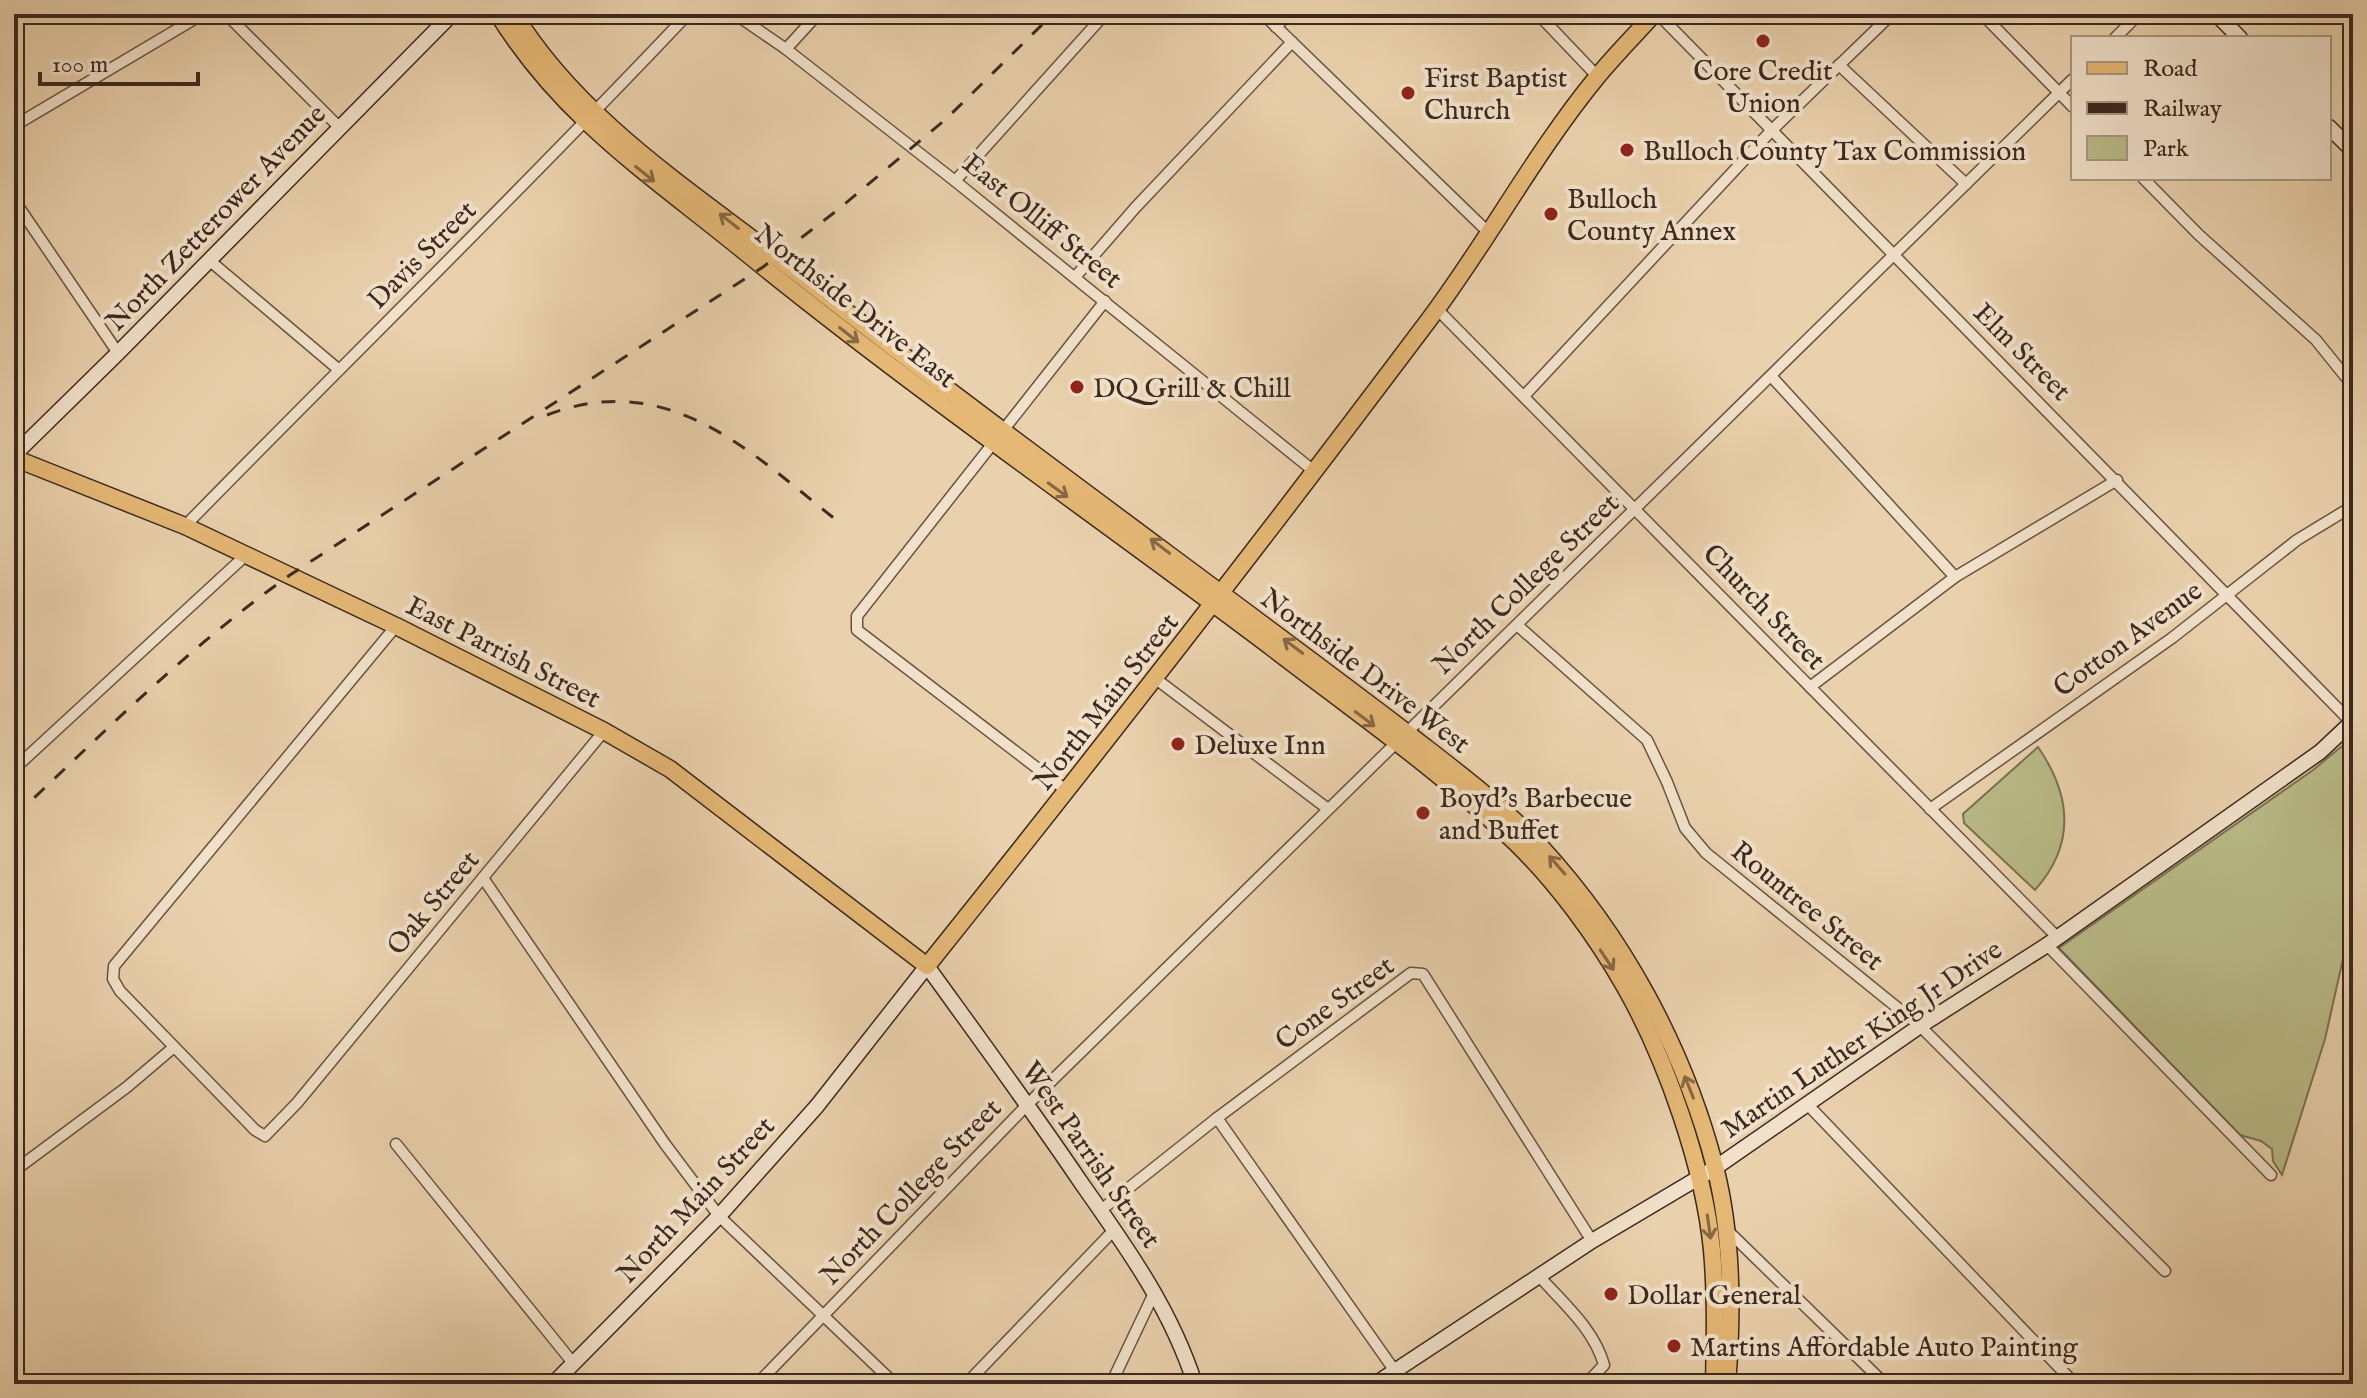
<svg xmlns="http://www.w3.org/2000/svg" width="2367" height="1398" viewBox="0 0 2367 1398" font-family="'IM FELL English',serif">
  <rect width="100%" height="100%" fill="#ead1ad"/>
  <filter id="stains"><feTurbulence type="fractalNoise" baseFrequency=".0025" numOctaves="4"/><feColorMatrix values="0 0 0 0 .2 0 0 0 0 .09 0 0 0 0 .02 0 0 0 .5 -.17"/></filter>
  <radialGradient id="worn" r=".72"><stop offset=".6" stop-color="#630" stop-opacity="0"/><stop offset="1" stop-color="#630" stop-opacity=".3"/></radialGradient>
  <g fill="#b9bb88" stroke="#7a7254" stroke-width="2">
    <path d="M2353,737V818L2343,959L2325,1039L2282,1175L2273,1161L2272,1149L2261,1141L2240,1135L2059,948L2313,770Z"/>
    <path d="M2038,747C2071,795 2076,844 2035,890L1964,823L1963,814Z"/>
  </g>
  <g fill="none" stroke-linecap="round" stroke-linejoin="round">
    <g stroke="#685342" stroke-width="13">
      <g id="street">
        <path d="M226,14L339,127"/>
        <path d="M735,14L786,49L955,181L1315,472"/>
        <path d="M1263,14L1489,233"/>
        <path d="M1538,14L1597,76"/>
        <path d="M1658,14L2351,722"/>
        <path d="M1982,14L2073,107"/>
        <path d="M1276,27L1288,14"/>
        <path d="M2115,38L2139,14"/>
        <path d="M786,49L818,14"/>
        <path d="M1839,65L1966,184"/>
        <path d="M14,126L203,14"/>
        <path d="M2143,178L2199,235L2316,340L2353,386"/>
        <path d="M955,181L1105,14"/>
        <path d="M14,200L118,353"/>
        <path d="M209,260L338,369"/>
        <path d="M1076,276L1135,208L1292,42"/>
        <path d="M1437,309L2057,937"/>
        <path d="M1771,376L1955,577"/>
        <path d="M1524,396L1771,131L1892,14"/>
        <path d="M185,526C352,355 524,188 688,14"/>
        <path d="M1517,625L1647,740L1667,782L1685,828L1706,853L1920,1026L2165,1271"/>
        <path d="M396,626L114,966L113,979L120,991L255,1130L265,1136L297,1103L604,731"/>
        <path d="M1156,679L1328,809"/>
        <path d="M1810,687L1955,577L2117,480"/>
        <path d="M14,769L246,555"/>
        <path d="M1067,791L857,630V616L1105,301"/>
        <path d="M1930,809L2172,638L2297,540L2353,506"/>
        <path d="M483,878L665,1144L719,1216L895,1384"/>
        <path d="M2047,945L2271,1175"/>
        <path d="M1809,1106L2075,1384"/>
        <path d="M1217,1118L1404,1384"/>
        <path d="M396,1144L573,1363"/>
        <path d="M14,1171L127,1087L174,1047"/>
        <path d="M1101,1210L1217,1118L1411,973L1423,974L1592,1241"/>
        <path d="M1727,1230L1885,1384"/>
        <path d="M1539,1276C1564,1304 1594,1329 1604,1365L1586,1384"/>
        <path d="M757,1384L1028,1104L2073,79"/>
        <path d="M966,1384L1114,1230"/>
        <path d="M1111,1384L1155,1291"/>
      </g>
    </g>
    <g stroke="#3c291f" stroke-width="17">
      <g id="secondary">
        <path d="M2216,14L2240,38"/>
        <path d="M2329,127L2353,151"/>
        <path d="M14,455L118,353L452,14"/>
        <path d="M553,1384L719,1216L817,1106L927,966C979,1038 1032,1110 1082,1184C1127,1248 1171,1309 1195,1384"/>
        <path d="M1375,1384L1592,1241L1715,1168L1920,1026L2047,945L2320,752L2353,721"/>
      </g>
    </g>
    <g stroke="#3c291f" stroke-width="19">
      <g id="primary">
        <path d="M498,14C563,119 652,176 745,252C917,392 1099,517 1275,650C1356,712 1441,772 1515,842C1557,883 1596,936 1625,987C1666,1059 1704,1167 1712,1250C1716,1294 1715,1339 1714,1384"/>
        <path d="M514,14C580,122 695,193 793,270C994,428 1202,577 1406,732C1452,768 1500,803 1540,846C1623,936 1684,1048 1715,1167C1733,1237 1733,1312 1727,1384"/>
        <path d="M14,458L185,526L396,626L604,731L670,769L927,966C1096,755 1262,542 1425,325C1486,245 1533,155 1597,77C1615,55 1635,35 1654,14"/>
      </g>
    </g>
    <use href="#street" stroke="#f1e1ca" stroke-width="10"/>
    <use href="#secondary" stroke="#f1e1ca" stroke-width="14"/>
    <use href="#primary" stroke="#e5b876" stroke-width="16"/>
    <g stroke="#3c291f" stroke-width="3" stroke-dasharray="14 14" stroke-linecap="butt">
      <path d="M547,415C670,368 751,453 840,523"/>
      <path d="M14,817C104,732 190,646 290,575L763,267L835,212L946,119L1053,14"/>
    </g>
  </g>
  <defs><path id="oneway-shaft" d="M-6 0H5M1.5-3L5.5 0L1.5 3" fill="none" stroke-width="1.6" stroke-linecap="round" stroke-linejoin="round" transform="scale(2)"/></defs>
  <g stroke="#886946">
    <use href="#oneway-shaft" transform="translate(645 174) rotate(39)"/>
    <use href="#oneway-shaft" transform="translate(729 221) rotate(-142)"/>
    <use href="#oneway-shaft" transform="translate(849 335) rotate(38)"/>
    <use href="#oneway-shaft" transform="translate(1058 490) rotate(36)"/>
    <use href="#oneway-shaft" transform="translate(1160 546) rotate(-143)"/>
    <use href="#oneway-shaft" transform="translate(1293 646) rotate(-143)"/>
    <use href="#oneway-shaft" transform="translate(1365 719) rotate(37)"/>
    <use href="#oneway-shaft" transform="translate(1557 865) rotate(-131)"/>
    <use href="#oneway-shaft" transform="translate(1607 960) rotate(56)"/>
    <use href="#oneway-shaft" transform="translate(1689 1087) rotate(-112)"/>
    <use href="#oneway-shaft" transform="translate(1709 1227) rotate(82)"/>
  </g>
  <g fill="#8f2418" stroke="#f1e1ca" stroke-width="3">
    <circle cx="1763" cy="41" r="8"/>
    <circle cx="1408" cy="93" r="8"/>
    <circle cx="1627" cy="150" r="8"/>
    <circle cx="1551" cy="214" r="8"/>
    <circle cx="1077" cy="387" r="8"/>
    <circle cx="1178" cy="744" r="8"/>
    <circle cx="1423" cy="813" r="8"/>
    <circle cx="1611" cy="1294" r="8"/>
    <circle cx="1674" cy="1346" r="8"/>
  </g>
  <g text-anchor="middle" stroke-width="8" stroke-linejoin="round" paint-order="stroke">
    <g font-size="28" fill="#3c291f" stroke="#f1e1ca" text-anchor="start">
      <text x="1763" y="80" text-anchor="middle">Core Credit<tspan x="1763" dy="32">Union</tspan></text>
      <text x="1424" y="87">First Baptist<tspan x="1424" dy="32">Church</tspan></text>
      <text x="1643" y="160">Bulloch County Tax Commission</text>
      <text x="1567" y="208">Bulloch<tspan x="1567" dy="32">County Annex</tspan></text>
      <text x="1093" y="397">DQ Grill &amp; Chill</text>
      <text x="1194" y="754">Deluxe Inn</text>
      <text x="1439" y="807">Boyd's Barbecue<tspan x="1439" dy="32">and Buffet</tspan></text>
      <text x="1627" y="1304">Dollar General</text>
      <text x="1690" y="1356">Martins Affordable Auto Painting</text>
    </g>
    <g font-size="28" fill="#3c291f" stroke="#f1e1ca">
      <text transform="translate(215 217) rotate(-46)" y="10">North Zetterower Avenue</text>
      <text transform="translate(1043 220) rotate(39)" y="10">East Olliff Street</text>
      <text transform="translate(421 254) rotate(-45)" y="10">Davis Street</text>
      <text transform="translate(856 305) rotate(38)" y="10">Northside Drive East</text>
      <text transform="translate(2023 351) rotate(45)" y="10">Elm Street</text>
      <text transform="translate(1525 583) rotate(-44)" y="10">North College Street</text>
      <text transform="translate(1765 606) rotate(46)" y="10">Church Street</text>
      <text transform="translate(2127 638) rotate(-36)" y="10">Cotton Avenue</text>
      <text transform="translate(504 651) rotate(27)" y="10">East Parrish Street</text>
      <text transform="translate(1366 670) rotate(37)" y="10">Northside Drive West</text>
      <text transform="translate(1105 701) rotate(-52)" y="10">North Main Street</text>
      <text transform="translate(432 902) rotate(-50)" y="10">Oak Street</text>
      <text transform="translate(1808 905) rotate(39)" y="10">Rountree Street</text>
      <text transform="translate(1334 1002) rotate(-36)" y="10">Cone Street</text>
      <text transform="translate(1861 1038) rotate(-34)" y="10">Martin Luther King Jr Drive</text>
      <text transform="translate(1092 1154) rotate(55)" y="10">West Parrish Street</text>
      <text transform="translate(910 1191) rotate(-46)" y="10">North College Street</text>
      <text transform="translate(695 1199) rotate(-47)" y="10">North Main Street</text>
    </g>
  </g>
  <rect width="2367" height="1398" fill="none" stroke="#ead1ad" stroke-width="48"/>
  <rect x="16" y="16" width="2335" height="1366" fill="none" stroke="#3c291f" stroke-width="4"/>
  <rect x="24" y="24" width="2319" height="1350" fill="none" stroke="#3c291f" stroke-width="2"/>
  <rect x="2071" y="36" width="260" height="144" fill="#f1e1ca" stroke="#a99786" stroke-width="2"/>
  <rect x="2087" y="62" width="40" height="12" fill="#e5b876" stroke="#a99786" stroke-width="2"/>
  <text x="2143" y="76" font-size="24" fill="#3c291f">Road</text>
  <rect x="2087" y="102" width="40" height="12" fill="#3c291f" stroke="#a99786" stroke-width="2"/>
  <text x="2143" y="116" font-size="24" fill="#3c291f">Railway</text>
  <rect x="2087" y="136" width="40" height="24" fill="#b9bb88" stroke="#a99786" stroke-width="2"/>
  <text x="2143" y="156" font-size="24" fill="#3c291f">Park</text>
  <path d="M40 72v12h158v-12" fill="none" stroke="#3c291f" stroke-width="4"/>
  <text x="52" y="72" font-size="24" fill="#3c291f" stroke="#f1e1ca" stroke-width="6" paint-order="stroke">100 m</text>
  <rect width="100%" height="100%" filter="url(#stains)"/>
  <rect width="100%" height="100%" fill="url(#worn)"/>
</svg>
